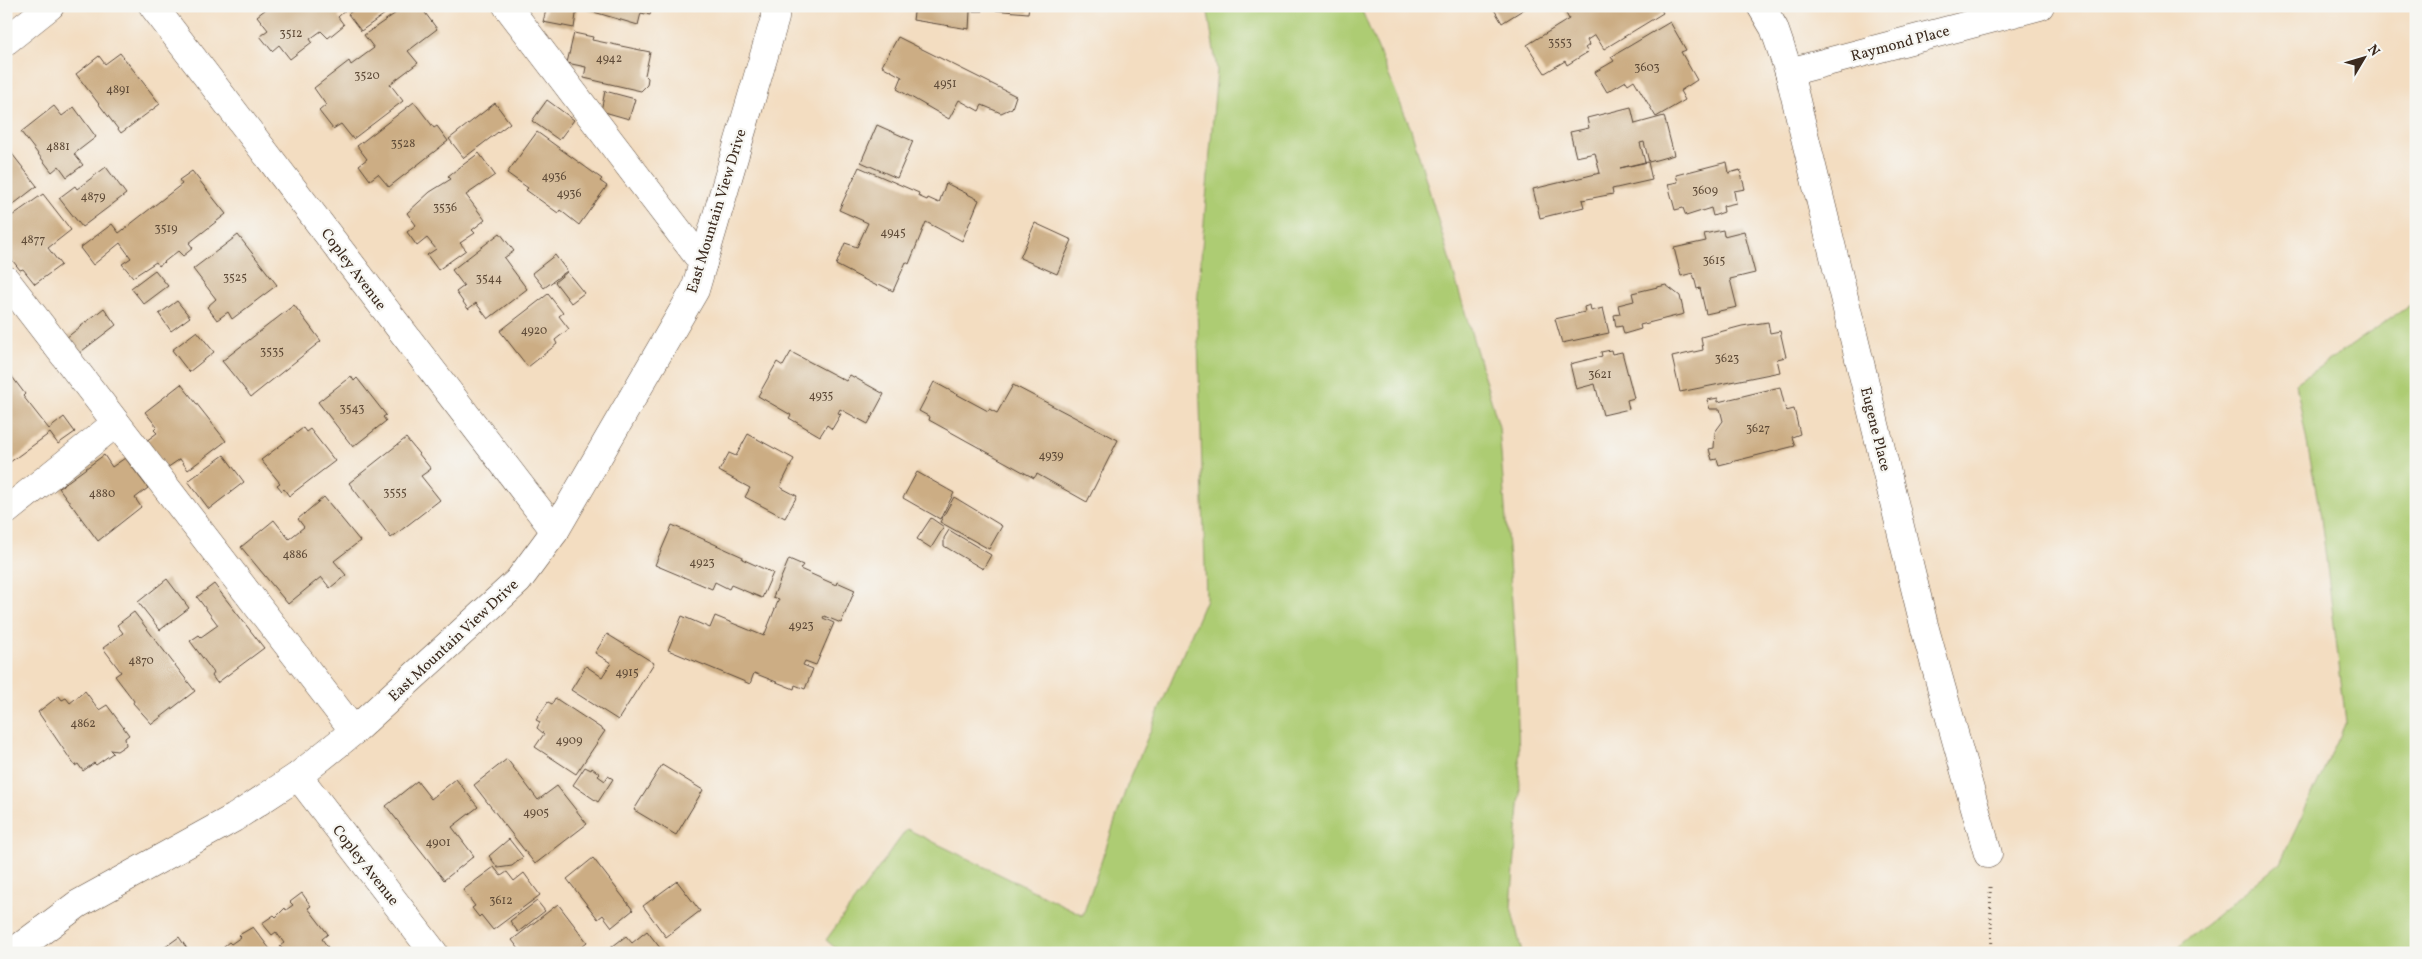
<svg xmlns="http://www.w3.org/2000/svg" width="2422" height="959" viewBox="0 0 2422 959" font-family="Vollkorn,serif">
  <rect width="100%" height="100%" fill="#f6f6f2"/>
  <filter id="ink" filterUnits="userSpaceOnUse"><feTurbulence type="fractalNoise" baseFrequency=".02" numOctaves="2"/><feDisplacementMap in="SourceGraphic" scale="10" xChannelSelector="R" yChannelSelector="G"/><feConvolveMatrix kernelMatrix="1 2 1 2 8 2 1 2 1" color-interpolation-filters="sRGB"/></filter>
  <filter id="wash" filterUnits="userSpaceOnUse"><feTurbulence type="fractalNoise" baseFrequency=".0096" numOctaves="4" result="noise"/><feDisplacementMap in="SourceGraphic" scale="20" xChannelSelector="R" yChannelSelector="G"/><feGaussianBlur stdDeviation="1.12" result="paint"/><feColorMatrix in="noise" values="0 0 0 0 0 0 0 0 0 0 0 0 0 0 0 0 0 1.4 0 .05"/><feComposite in="paint" operator="in"/></filter>
  <g filter="url(#wash)">
    <rect width="100%" height="100%" fill="#f3ddc1"/>
    <g fill="#adcc73" stroke="#747b48">
      <path d="M1207,6H1360L1411,129L1499,427L1516,655L1520,793L1511,907L1522,953H841L826,940L907,829L1083,915L1127,786L1206,599L1197,306L1217,70Z"/>
      <path d="M2416,301V953H2171L2280,863L2346,722L2321,518L2296,383Z"/>
    </g>
    <g id="blocks">
      <g fill="#ccad84">
        <path d="M270,6H350L338,17L344,25L328,38L321,31L310,39L312,42L290,59L279,45L272,51L260,36L268,30L257,16Z"/>
        <path d="M359,6H385L389,11L361,31L348,14Z"/>
        <path d="M406,6H420L437,29L408,51L418,63L390,84L403,101L353,139L341,124L333,129L319,111L326,105L314,88L349,61L351,65L374,48L364,35Z"/>
        <path d="M547,6L577,8L574,28L543,22Z"/>
        <path d="M652,6L650,15L641,13L638,25L577,7Z"/>
        <path d="M915,6H982V11H970L969,29L913,20Z"/>
        <path d="M992,6H1029L1028,13L992,10Z"/>
        <path d="M1492,6H1529L1502,23Z"/>
        <path d="M1565,6H1659L1663,13L1604,49L1595,35L1587,40L1589,45L1585,48L1588,52L1567,65L1565,61L1545,73L1527,45L1569,19L1563,8Z"/>
        <path d="M1670,22L1686,50L1681,52L1697,80L1680,91L1685,100L1656,117L1634,80L1628,84L1626,81L1607,92L1595,72L1614,61L1611,57Z"/>
        <path d="M574,33L593,37L592,40L650,52L645,75L648,78L647,85L641,91L584,78L586,67L567,63Z"/>
        <path d="M898,37L1016,96L1012,108L1001,113L982,105L979,111L959,100L949,119L897,89L902,77L882,66Z"/>
        <path d="M120,53L160,104L121,133L76,74L99,56L105,64Z"/>
        <path d="M605,91L635,99L629,119L601,111Z"/>
        <path d="M547,100L574,120L559,140L532,121Z"/>
        <path d="M414,102L434,128L437,126L448,141L389,187L378,174L370,180L359,165L367,159L357,146Z"/>
        <path d="M495,103L510,123L464,158L449,139Z"/>
        <path d="M54,106L62,116L74,107L96,137L74,154L83,165L67,177L59,166L52,172L21,132Z"/>
        <path d="M1631,107L1635,124L1664,116L1674,155L1649,162L1644,142L1640,143L1645,162L1620,168L1648,162L1652,180L1612,189L1613,194L1582,200L1584,207L1540,218L1533,189L1600,173L1595,153L1576,157L1570,132L1589,128L1587,118Z"/>
        <path d="M877,125L913,141L897,178L861,162Z"/>
        <path d="M537,132L602,179L600,181L607,186L579,225L560,210L558,213L526,190L528,188L507,173Z"/>
        <path d="M6,146L37,186L6,210Z"/>
        <path d="M479,153L495,175L466,195L485,220L472,230L475,233L460,243L466,250L438,270L427,255L436,249L427,238L417,246L407,232L416,225L407,213L430,192L451,179L448,176Z"/>
        <path d="M1727,162L1729,173L1740,170L1745,189L1734,191L1736,203L1723,206L1724,212L1713,216L1711,208L1686,216L1683,208L1675,210L1668,184L1678,182L1676,175Z"/>
        <path d="M106,167L126,194L82,227L59,198L75,186L77,189Z"/>
        <path d="M859,167L919,193L918,196L927,200L928,198L939,203L946,183L979,200L962,241L926,222L909,264L906,262L893,291L879,284L877,286L836,265L845,243L857,247L868,223L839,210Z"/>
        <path d="M192,171L226,214L189,243L193,248L183,256L178,251L159,266L156,262L133,277L122,264L131,258L120,243L93,265L80,248L112,224L119,233L182,184L179,180Z"/>
        <path d="M43,194L71,230L48,248L61,265L35,284L23,269L20,270L6,252V220Z"/>
        <path d="M1035,223L1072,240L1057,274L1020,258Z"/>
        <path d="M1723,230L1724,236L1744,231L1755,273L1730,279L1737,307L1706,314L1700,288L1697,289L1693,273L1681,276L1674,248L1706,241L1704,234Z"/>
        <path d="M500,233L514,251L504,258L527,289L488,319L476,303L468,309L456,292L464,286L452,270Z"/>
        <path d="M238,235L277,285L232,319L228,312L217,320L207,307L216,299L193,269Z"/>
        <path d="M555,255L567,271L544,288L532,273Z"/>
        <path d="M155,270L168,286L144,304L131,288Z"/>
        <path d="M567,272L584,293L571,303L555,282Z"/>
        <path d="M1666,285L1680,296L1684,314L1640,325L1641,329L1624,334L1622,326L1616,327L1614,315L1620,314L1618,305L1634,301L1632,293Z"/>
        <path d="M548,294L563,313L559,316L569,329L555,340L557,344L528,367L500,331Z"/>
        <path d="M177,301L190,317L171,331L159,314Z"/>
        <path d="M294,305L321,341L251,397L222,361Z"/>
        <path d="M1590,305L1591,311L1603,308L1609,333L1562,343L1555,319L1585,312L1584,307Z"/>
        <path d="M104,308L116,325L78,354L66,338Z"/>
        <path d="M1768,322L1770,333L1780,331L1786,357L1777,359L1780,372L1680,392L1672,357L1703,350L1701,337L1742,326Z"/>
        <path d="M197,331L214,352L189,372L172,350Z"/>
        <path d="M1611,350L1612,354L1622,352L1634,398L1627,400L1629,409L1603,415L1595,384L1576,389L1570,364L1602,356L1601,352Z"/>
        <path d="M791,352L846,381L850,375L884,394L868,424L840,409L838,413L841,414L832,429L827,425L820,436L789,418L791,415L758,396L777,362L783,366Z"/>
        <path d="M10,374L25,394L23,396L49,429L64,417L75,432L58,444L50,433L6,465V376Z"/>
        <path d="M351,376L354,381L357,378L386,415L383,417L386,421L353,447L318,402Z"/>
        <path d="M934,382L988,411L989,409L997,413L1013,385L1118,440L1087,502L1037,474L1034,478L929,420L930,417L919,411Z"/>
        <path d="M181,384L226,441L188,470L180,459L167,468L146,441L157,433L154,430L157,427L145,412Z"/>
        <path d="M1780,387L1786,411L1794,409L1800,434L1792,437L1795,446L1719,465L1717,459L1712,460L1709,449L1714,448L1715,432L1723,421L1720,409H1710L1707,400L1718,398V402Z"/>
        <path d="M303,428L306,432L310,429L335,461L289,496L284,489L282,491L277,485L280,483L261,460Z"/>
        <path d="M748,434L794,459L780,487L797,496L785,518L745,497L750,488L719,471L729,453L736,456Z"/>
        <path d="M406,438L431,469L421,476L440,500L391,538L349,483Z"/>
        <path d="M104,455L112,467L125,458L148,488L135,498L141,507L98,541L59,488Z"/>
        <path d="M224,455L244,482L209,509L188,481Z"/>
        <path d="M917,472L954,493L940,519L903,498Z"/>
        <path d="M324,497L360,541L334,561L346,575L330,588L321,577L288,604L241,547L274,520L289,539L304,527L298,519Z"/>
        <path d="M954,497L1002,526L989,549L940,522Z"/>
        <path d="M931,518L944,527L931,548L917,539Z"/>
        <path d="M672,525L743,557L742,559L773,573L762,598L731,585L729,589L715,582L712,589L655,565Z"/>
        <path d="M949,530L991,555L983,569L944,546V538Z"/>
        <path d="M789,559L803,565L800,569L836,585L837,582L855,590L841,623L824,616L823,618L834,623L816,665L805,661L803,665L813,669L805,689L795,685L794,689L754,673L750,684L668,650L682,616L710,628L715,616L764,636L779,599L773,597Z"/>
        <path d="M167,579L189,608L160,630L138,602Z"/>
        <path d="M214,584L264,648L217,683L212,676L214,673L190,641L199,635L201,637L218,625L197,597Z"/>
        <path d="M134,612L195,691L152,724L133,703L134,701L115,676L121,672L103,648L123,633L117,625Z"/>
        <path d="M607,634L654,663L618,720L571,690L586,666L602,677L611,663L595,653Z"/>
        <path d="M85,691L99,710L107,705L129,735L125,738L126,745L117,751L110,750L113,753L96,765L94,763L83,771L78,764L75,766L38,712L59,696L62,700L66,698L70,703Z"/>
        <path d="M555,698L605,731L576,774L535,747L544,734L537,728L540,722L536,720L548,702L552,704Z"/>
        <path d="M507,759L538,800L557,786L587,824L535,864L474,785Z"/>
        <path d="M662,765L703,790L676,835L634,810Z"/>
        <path d="M585,767L591,770L592,768L600,774L598,776L605,781L608,776L613,779L598,802L573,785Z"/>
        <path d="M456,779L478,807L452,827L474,856L444,880L386,806L417,781L431,799Z"/>
        <path d="M509,839L523,857L512,866L498,868L489,856Z"/>
        <path d="M593,858L633,910L612,927L603,915L598,919L567,879Z"/>
        <path d="M494,867L501,876L507,872L514,881L524,873L540,895L493,930L481,915L479,917L472,908L475,906L463,890Z"/>
        <path d="M677,881L700,911L666,937L643,906Z"/>
        <path d="M302,893L311,906L308,908L328,934L322,939L332,953H290L287,949L284,951L280,946L284,943L276,932L272,935L262,923L274,915L276,917L285,908L286,910L293,905L290,902Z"/>
        <path d="M537,901L545,911L518,932L510,921Z"/>
        <path d="M558,904L587,942L573,953H522L512,940Z"/>
        <path d="M253,927L273,953H221L226,949L224,946L229,942L231,944L241,937L239,935Z"/>
        <path d="M647,931L664,953H604L626,936L632,943Z"/>
        <path d="M179,937L190,953H157Z"/>
      </g>
    </g>
  </g>
  <g filter="url(#ink)">
    <use href="#blocks" fill-opacity="0" stroke="#574536" stroke-width="1"/>
    <g fill="none" stroke-linecap="round" stroke-linejoin="round">
      <g stroke="#574536" stroke-width="29">
        <g id="minor">
          <path d="M153,6L555,531"/>
          <path d="M507,6L703,263"/>
          <path d="M1761,6L1774,28L1789,72L1925,629L1988,854"/>
          <path d="M6,41L50,6"/>
          <path d="M1789,72L2040,6"/>
          <path d="M6,280L354,731"/>
          <path d="M6,511L116,423"/>
          <path d="M298,776L434,953"/>
          <path d="M12,953L78,904L234,818L298,776L354,731L518,581L555,531L695,290L775,18V6"/>
        </g>
      </g>
      <path stroke="#574536" stroke-width="3" stroke-dasharray="1 4" stroke-linecap="butt" d="M1990,887L1992,953"/>
      <use href="#minor" stroke="#fff" stroke-width="28"/>
    </g>
  </g>
  <g text-anchor="middle" stroke-width="4.5" stroke-linejoin="round" paint-order="stroke">
    <g font-size="12" fill="#5f4b38">
      <text x="291" y="37">3512</text>
      <text x="1560" y="46">3553</text>
      <text x="609" y="62">4942</text>
      <text x="1647" y="71">3603</text>
      <text x="367" y="79">3520</text>
      <text x="945" y="87">4951</text>
      <text x="118" y="93">4891</text>
      <text x="403" y="147">3528</text>
      <text x="58" y="150">4881</text>
      <text x="554" y="180">4936</text>
      <text x="1705" y="194">3609</text>
      <text x="569" y="197">4936</text>
      <text x="93" y="200">4879</text>
      <text x="445" y="211">3536</text>
      <text x="166" y="232">3519</text>
      <text x="893" y="236">4945</text>
      <text x="33" y="243">4877</text>
      <text x="1714" y="264">3615</text>
      <text x="235" y="281">3525</text>
      <text x="489" y="282">3544</text>
      <text x="534" y="334">4920</text>
      <text x="272" y="355">3535</text>
      <text x="1727" y="362">3623</text>
      <text x="1600" y="378">3621</text>
      <text x="821" y="399">4935</text>
      <text x="352" y="412">3543</text>
      <text x="1758" y="432">3627</text>
      <text x="1051" y="459">4939</text>
      <text x="395" y="496">3555</text>
      <text x="102" y="497">4880</text>
      <text x="295" y="558">4886</text>
      <text x="702" y="566">4923</text>
      <text x="801" y="629">4923</text>
      <text x="141" y="664">4870</text>
      <text x="627" y="676">4915</text>
      <text x="83" y="727">4862</text>
      <text x="569" y="744">4909</text>
      <text x="536" y="816">4905</text>
      <text x="438" y="846">4901</text>
      <text x="501" y="904">3612</text>
    </g>
    <g font-size="15" fill="#3b2a1e" stroke="#f6f6f2">
      <text transform="translate(1900 43) rotate(-15)" y="5">Raymond Place</text>
      <text transform="translate(716 211) rotate(-73)" y="5">East Mountain View Drive</text>
      <text transform="translate(354 269) rotate(53)" y="5">Copley Avenue</text>
      <text transform="translate(1876 429) rotate(76)" y="5">Eugene Place</text>
      <text transform="translate(453 640) rotate(-43)" y="5">East Mountain View Drive</text>
      <text transform="translate(366 865) rotate(52)" y="5">Copley Avenue</text>
    </g>
  </g>
  <rect width="2422" height="959" fill="none" stroke="#f6f6f2" stroke-width="25"/>
  <g transform="translate(2364 58) rotate(52)" stroke="#f6f6f2" stroke-width="4" paint-order="stroke">
  <path d="M0-4L9 19L0 12L-9 19Z" fill="#3b2a1e"/>
  <text y="-8" font-size="14" font-weight="bold" text-anchor="middle" fill="#3b2a1e">N</text>
  </g>
</svg>
